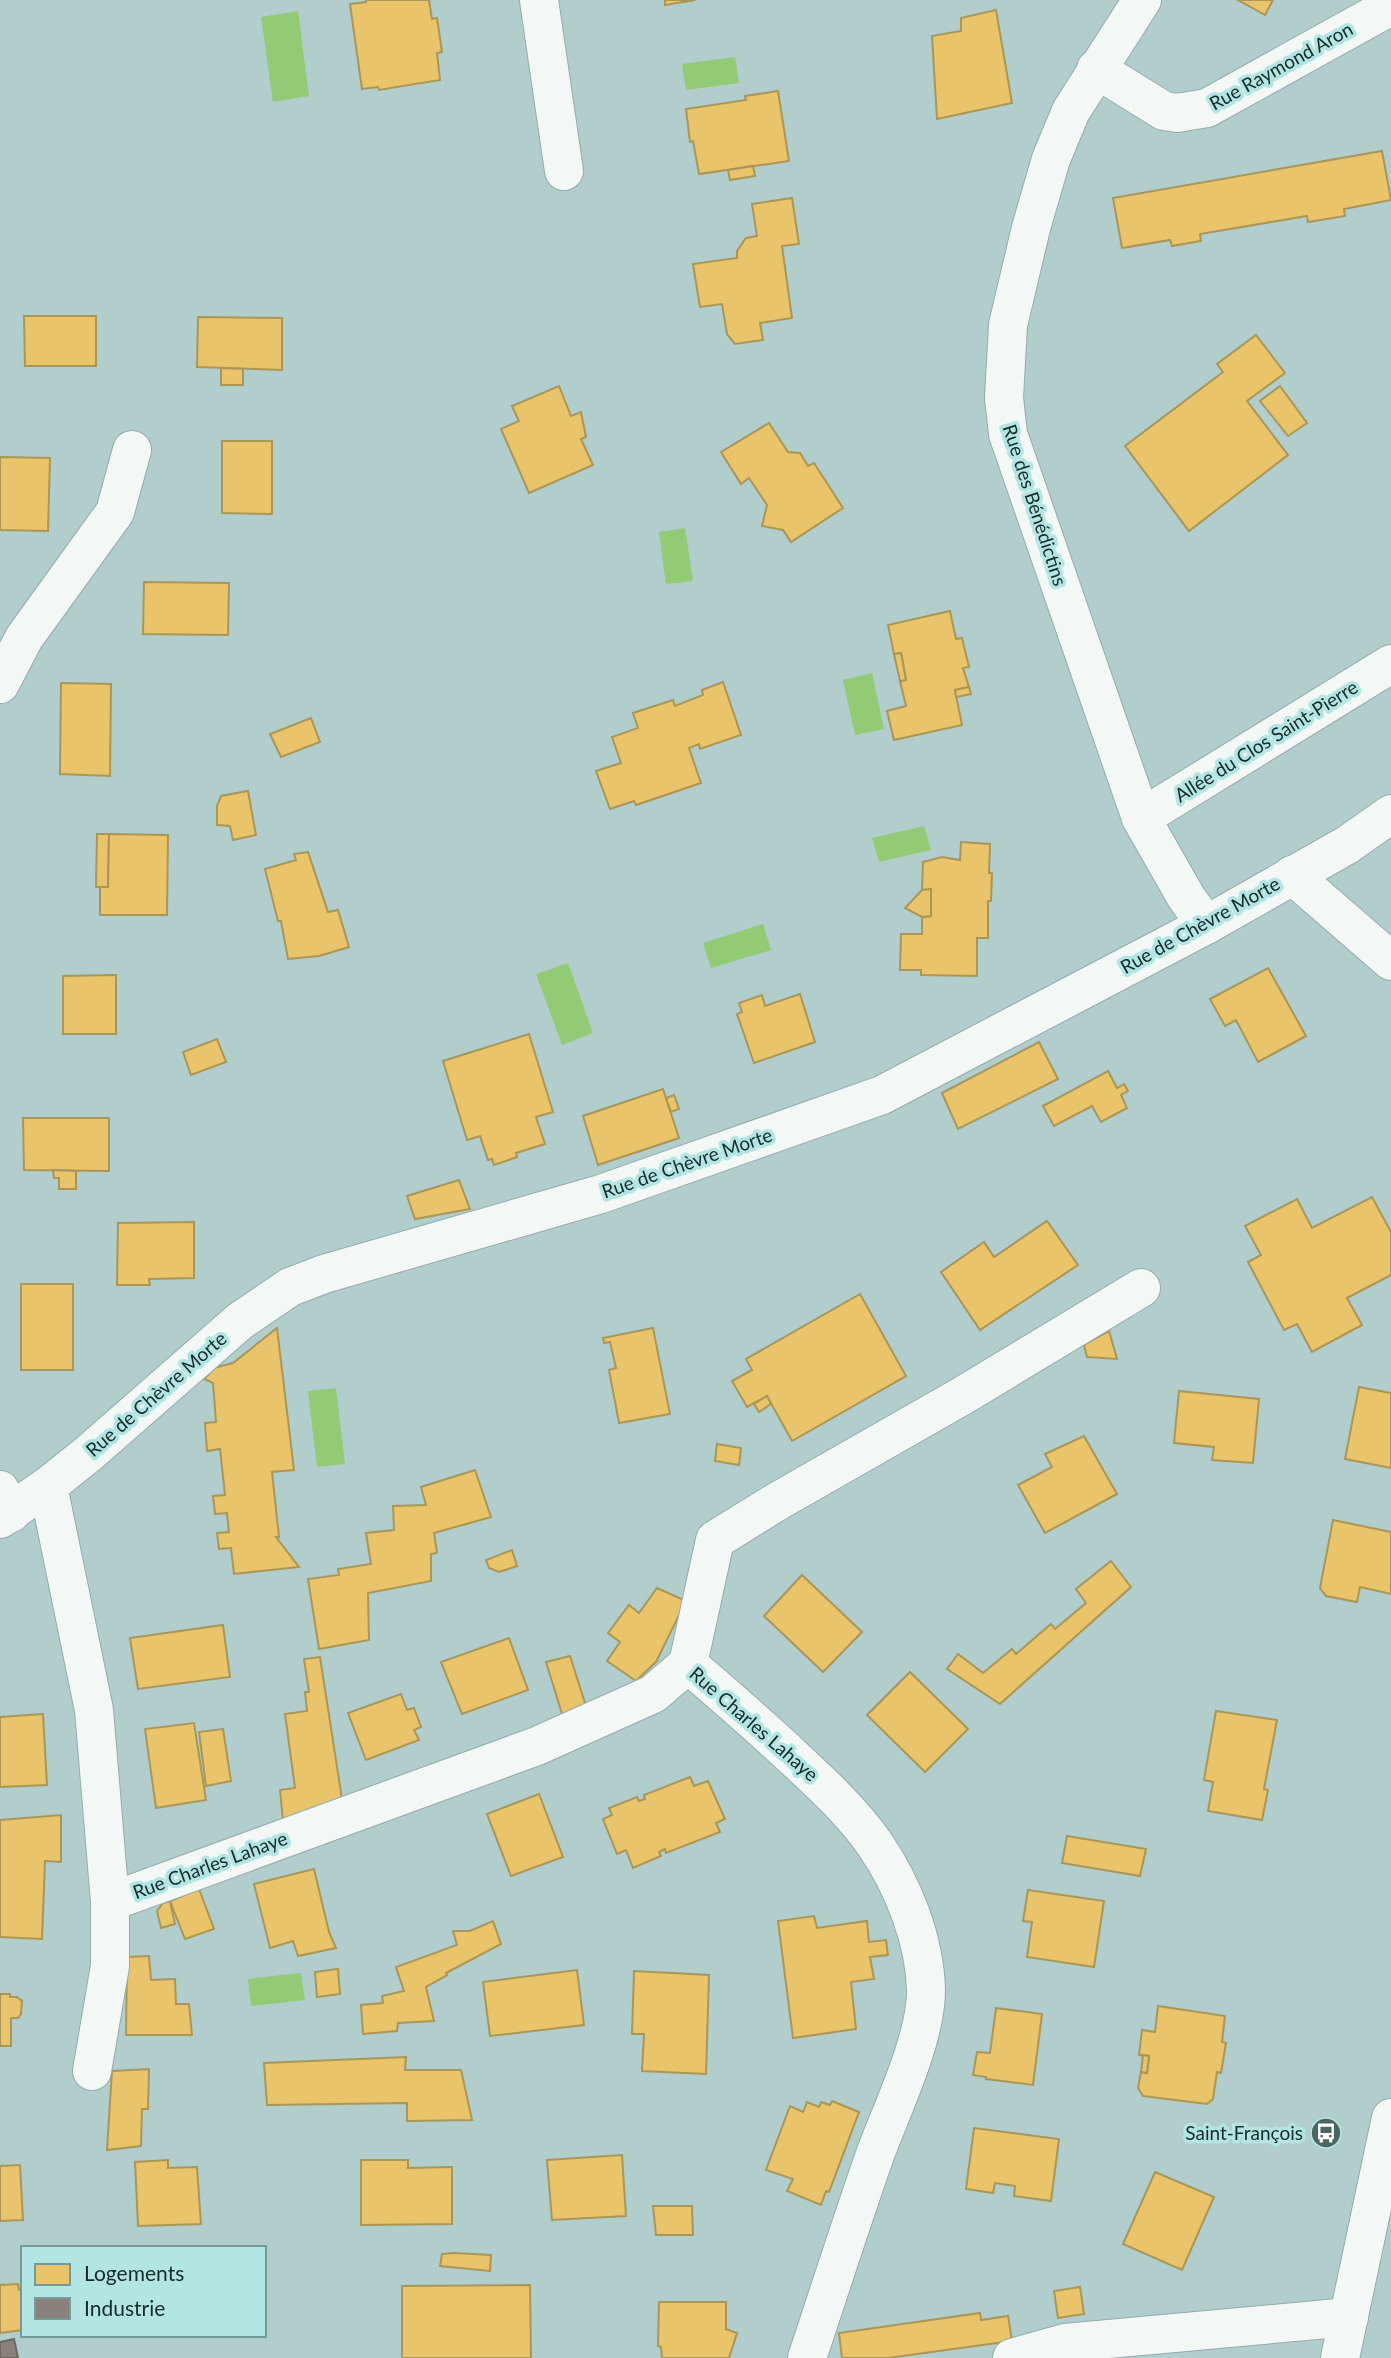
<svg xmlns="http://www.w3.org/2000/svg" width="1391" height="2358" viewBox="0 0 1391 2358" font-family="Lato,sans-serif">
  <rect width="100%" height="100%" fill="#b1cdcc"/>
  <g fill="#93ca76">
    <path d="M298,11L309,96L273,102L261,17Z"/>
    <path d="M735,57L739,83L686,90L682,64Z"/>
    <path d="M685,528L693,581L666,584L659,532Z"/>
    <path d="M872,673L884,729L855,735L843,680Z"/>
    <path d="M924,826L931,850L879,862L872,838Z"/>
    <path d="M763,924L771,950L711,968L703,943Z"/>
    <path d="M568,963L593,1033L562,1045L536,974Z"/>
    <path d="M336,1388L345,1464L317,1467L308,1391Z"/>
    <path d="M301,1973L305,2000L251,2006L248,1979Z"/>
  </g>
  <g fill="#e9c46a" stroke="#aa9657" stroke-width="2">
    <path d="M366,0H429L432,19L437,18L442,52L437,53L440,80L379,90L378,87L362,89L350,4L366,2Z"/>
    <path d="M665,0H695L665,5Z"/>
    <path d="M1238,0H1273L1265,15Z"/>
    <path d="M996,10L1012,103L937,119L932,36L961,31V18Z"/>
    <path d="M778,91L789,161L699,174L693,141L690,142L686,109L746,100L745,96Z"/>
    <path d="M1382,151L1391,200L1344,209L1345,216L1308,222L1307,216L1200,234L1201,241L1172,246L1170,240L1122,248L1113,198Z"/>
    <path d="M753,166L755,176L730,180L728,170Z"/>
    <path d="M792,198L799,244L782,246L792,318L760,323L763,340L735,344L727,334L722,304L700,307L693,264L737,258V251L746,238L757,236L752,204Z"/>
    <path d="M24,316H96V366H25Z"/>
    <path d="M198,317L282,318V370L197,367Z"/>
    <path d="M1256,335L1285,373L1247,401L1288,455L1189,531L1125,446L1223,372L1217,364Z"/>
    <path d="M221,368L243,369V385H221Z"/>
    <path d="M559,386L571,416L581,412L586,437L581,439L593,465L529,493L501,429L519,421L512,406Z"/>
    <path d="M1280,386L1307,423L1288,436L1260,401Z"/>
    <path d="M769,423L788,452L800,453L808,466L814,463L843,508L791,542L783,530L762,526L767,505L749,478L741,484L721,452Z"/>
    <path d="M222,441H272V514L222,513Z"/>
    <path d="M0,457L50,458L48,531L0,530Z"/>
    <path d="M144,582L229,583L228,635L143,634Z"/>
    <path d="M950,611L956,639L962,638L969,667L963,668L969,687L955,690L962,725L894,740L887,711L906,706L900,681L906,680L901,653L894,654L888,625Z"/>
    <path d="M901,653L906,680L900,681L894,654Z"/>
    <path d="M723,682L741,735L700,749L699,744L689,748L701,783L636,805L634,801L610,809L596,771L621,763L612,737L638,728L633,713L673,700L675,706L703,695L702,690Z"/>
    <path d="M61,683L111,684L110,776L60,774Z"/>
    <path d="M969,687L971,694L956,697L955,690Z"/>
    <path d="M311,718L320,742L281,757L270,734Z"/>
    <path d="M248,791L256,835L233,840L230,826L217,825V806L221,796Z"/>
    <path d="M97,834H109L108,887H96Z"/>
    <path d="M109,834L168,835L167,915H100V887H108Z"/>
    <path d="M961,842L990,844L989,873H992L991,901H988V938H977V976L921,975V970H900L901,934H922V917L931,916V889L922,890L923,862L942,857L960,860Z"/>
    <path d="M308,852L328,912L338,910L349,947L319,956L288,959L281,921H278L265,869L296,860L294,854Z"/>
    <path d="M931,889V916L922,917L905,908L922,890Z"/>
    <path d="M1268,968L1306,1036L1258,1062L1236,1020L1225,1026L1210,999Z"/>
    <path d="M116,975V1034H63V976Z"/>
    <path d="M800,994L815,1042L754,1063L737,1014L742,1012L739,1003L762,995L765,1006Z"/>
    <path d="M529,1034L553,1112L536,1117L545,1144L516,1153L517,1157L494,1165L492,1159L488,1160L480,1136L467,1140L443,1061Z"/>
    <path d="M217,1039L226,1062L191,1075L183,1052Z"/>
    <path d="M1039,1042L1058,1079L958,1129L942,1093Z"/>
    <path d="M1108,1071L1117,1088L1124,1084L1128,1091L1121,1095L1127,1108L1101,1122L1092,1106L1054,1126L1043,1106Z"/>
    <path d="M663,1089L679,1138L598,1165L583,1116Z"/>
    <path d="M674,1095L679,1109L671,1112L666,1098Z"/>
    <path d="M23,1118H109V1171L24,1170Z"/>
    <path d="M53,1170L76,1171V1189H59V1178H54Z"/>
    <path d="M459,1180L470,1209L415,1219L407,1196Z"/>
    <path d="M1372,1197L1391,1232V1275L1347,1298L1362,1325L1312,1352L1297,1324L1284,1330L1248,1262L1261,1255L1245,1226L1297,1199L1312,1228Z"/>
    <path d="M1047,1221L1078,1265L980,1330L941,1272L984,1242L994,1257Z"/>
    <path d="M194,1222V1278L149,1279L150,1285H117L118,1223Z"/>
    <rect x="21" y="1284" width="52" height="86"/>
    <path d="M860,1294L906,1376L792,1441L767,1396L747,1407L732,1381L752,1370L746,1359Z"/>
    <path d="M277,1328L294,1470L272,1472L279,1537H276L299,1567L234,1574L231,1548L219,1549L217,1533L229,1532L227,1513L215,1514L213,1496L225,1495L220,1449L207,1451L205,1423L216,1422L213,1383L204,1379L214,1368L233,1363Z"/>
    <path d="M653,1328L670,1414L619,1423L609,1370L616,1368L610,1342L604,1343L603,1338Z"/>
    <path d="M1109,1331L1117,1359L1087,1357L1084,1345Z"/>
    <path d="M1359,1387L1391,1393V1468L1345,1459Z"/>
    <path d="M1179,1391L1259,1399L1253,1463L1212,1460L1214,1447L1174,1443Z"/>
    <path d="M767,1396L771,1404L759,1412L754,1404Z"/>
    <path d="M1084,1436L1117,1494L1045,1533L1018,1485L1052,1467L1045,1454Z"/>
    <path d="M717,1444L741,1448L739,1465L715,1461Z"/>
    <path d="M475,1470L491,1517L434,1533L437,1553L431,1554V1581L368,1593L369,1640L319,1649L308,1579L339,1575L338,1569L371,1564L366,1533L394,1530L393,1506L426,1505L421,1487Z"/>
    <path d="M1333,1520L1391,1532V1594L1360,1587L1357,1602L1326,1596L1320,1588Z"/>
    <path d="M512,1550L517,1566L499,1572L489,1568L486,1560Z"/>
    <path d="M1111,1561L1131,1587L1000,1704L947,1669L958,1654L983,1673L1012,1649L1016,1654L1051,1624L1055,1629L1086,1603L1076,1589Z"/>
    <path d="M802,1575L862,1632L823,1672L764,1616Z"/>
    <path d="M657,1588L686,1601L656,1662L636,1681L607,1661L620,1642L608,1633L629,1605L639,1613Z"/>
    <path d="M223,1625L230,1677L138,1689L130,1638Z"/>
    <path d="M509,1638L528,1690L462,1714L441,1662Z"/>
    <path d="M570,1656L586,1706L563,1717L546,1662Z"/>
    <path d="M320,1657L342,1799L283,1820L280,1790L295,1788L285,1714L307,1711L305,1692H309L304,1659Z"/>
    <path d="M910,1672L968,1729L925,1772L867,1715Z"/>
    <path d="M401,1694L407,1710L414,1708L421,1727L414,1730L419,1740L366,1760L348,1713Z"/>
    <path d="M1216,1711L1277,1720L1264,1789L1268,1790L1262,1820L1208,1811L1213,1782L1204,1780Z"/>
    <path d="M43,1714L47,1785L0,1787V1717Z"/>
    <path d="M194,1723L206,1800L156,1808L145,1729Z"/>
    <path d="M223,1729L231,1781L206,1786L199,1732Z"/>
    <path d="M690,1777L694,1786L708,1781L725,1819L716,1823L720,1832L666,1853L665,1849L659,1852L661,1856L633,1868L626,1850L617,1854L603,1819L612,1815L609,1808L637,1797L639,1801L645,1799L644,1795Z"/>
    <path d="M539,1794L563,1857L511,1876L487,1814Z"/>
    <path d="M61,1815V1862L45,1861L42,1939L0,1937V1820Z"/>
    <path d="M1067,1836L1146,1849L1140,1876L1062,1863Z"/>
    <path d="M314,1869L329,1932L336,1948L298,1956L293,1941L270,1948L254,1884Z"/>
    <path d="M199,1889L214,1929L185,1939L170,1901Z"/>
    <path d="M1028,1890L1104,1901L1094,1967L1027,1957L1032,1922L1023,1921Z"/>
    <path d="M170,1901L175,1924L161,1928L157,1911L163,1903Z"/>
    <path d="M814,1916L817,1928L867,1921L869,1942L886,1940L888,1955L870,1957L874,1979L851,1982L856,2029L793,2038L778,1921Z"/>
    <path d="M493,1921L501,1944L446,1973L447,1975L426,1987L434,2021L398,2023L397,2031L363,2034L361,2005L383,2003L382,1996L404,1991L396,1967L457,1945L453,1931H470Z"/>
    <path d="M149,1956L151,1980L175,1979L176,2004H189L192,2035H126L127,1957Z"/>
    <path d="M338,1969L340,1994L317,1997L315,1972Z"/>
    <path d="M577,1970L584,2025L490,2036L483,1982Z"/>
    <path d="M634,1971L709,1975L706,2074L642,2071L644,2034H632Z"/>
    <path d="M0,1994H10V1997H17L22,2001L21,2014L18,2018H11V2046H0Z"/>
    <path d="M1158,2006L1225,2016L1222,2042L1226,2043L1221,2073L1217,2072L1213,2099L1207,2104L1143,2096L1138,2088L1141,2072L1147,2073L1149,2056L1139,2055L1142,2030L1155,2032Z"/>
    <path d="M996,2008L1042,2014L1033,2085L986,2079V2077L973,2075L977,2052L990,2053Z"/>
    <path d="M1143,2055L1149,2056L1147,2073L1141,2072Z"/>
    <path d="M406,2057L405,2070H461L472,2120L407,2121V2103L267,2105L264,2063Z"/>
    <path d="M149,2069L148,2109H142L141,2146L107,2150L112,2071Z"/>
    <path d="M832,2101L859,2112L829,2192L826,2191L821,2205L787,2191L793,2179L766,2170L790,2106L803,2112L807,2102L819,2107L821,2102L830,2105Z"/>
    <path d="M974,2128L1059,2139L1051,2201L1014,2196L1015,2186L995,2183L993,2193L966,2189Z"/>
    <path d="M622,2155L626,2216L552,2220L547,2160Z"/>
    <path d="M168,2160V2168L197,2167L201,2224L138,2226L135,2162Z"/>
    <path d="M361,2160H408V2168L452,2167V2224L361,2225Z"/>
    <path d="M20,2165L23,2220L0,2221V2166Z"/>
    <path d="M1155,2172L1214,2197L1182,2270L1123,2244Z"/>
    <path d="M653,2206H692L693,2235H656Z"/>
    <path d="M454,2253L491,2255L490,2271L440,2266L442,2254Z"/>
    <path d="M18,2284L19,2290H23V2330L0,2333V2285Z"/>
    <path d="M530,2285L531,2358H402V2286Z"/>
    <path d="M1080,2287L1084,2314L1058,2318L1054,2291Z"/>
    <path d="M659,2302H726V2329L737,2333L729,2358H662L661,2347L658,2346Z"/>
    <path d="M980,2313L981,2320L1008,2316L1012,2341L888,2358H842L839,2333Z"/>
  </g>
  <path fill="#8a817c" stroke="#686763" stroke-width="2" d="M14,2339L18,2358H0V2342Z"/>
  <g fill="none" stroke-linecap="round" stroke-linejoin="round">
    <g stroke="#96abab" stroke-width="40">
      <g id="minor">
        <path d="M539,0L564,171"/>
        <path d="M1142,0L1071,111L1051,159L1031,228L1008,325L1004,398L1008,434L1141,818L1186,897L1206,925"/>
        <path d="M1096,69L1164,111L1177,113L1207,108L1391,6"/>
        <path d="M0,684L24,638L115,512L132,450"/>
        <path d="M1141,818L1391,664"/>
        <path d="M48,1486L94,1710L110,1902L537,1746L653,1694L688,1664C724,1695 760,1726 795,1759C823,1785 852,1812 874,1843C903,1885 925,1940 926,1991C926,2038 893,2107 876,2152C852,2220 830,2289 807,2358"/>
        <path d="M0,1490L11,1513"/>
        <path d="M688,1664L715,1540L778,1501L962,1396L1141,1288"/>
        <path d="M92,2071L110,1966V1902"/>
        <path d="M1012,2358L1065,2343L1349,2317"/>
      </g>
    </g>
    <g stroke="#96abab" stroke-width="40">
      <path id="tertiary" d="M0,1519L48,1486L88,1454L240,1321L290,1287L324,1274L601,1194L882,1095L1206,925L1347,845L1391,814"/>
    </g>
    <g stroke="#96abab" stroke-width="40">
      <g id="primary">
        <path d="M1292,875L1391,961"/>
        <path d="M1340,2358L1391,2118"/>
      </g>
    </g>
    <use href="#minor" stroke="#f3f8f7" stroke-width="38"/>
    <use href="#tertiary" stroke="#f3f8f7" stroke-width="38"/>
    <use href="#primary" stroke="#f3f8f7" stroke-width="38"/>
  </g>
  <defs>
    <g id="bus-disc" transform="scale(1.575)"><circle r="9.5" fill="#4d6463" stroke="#b3e5e3"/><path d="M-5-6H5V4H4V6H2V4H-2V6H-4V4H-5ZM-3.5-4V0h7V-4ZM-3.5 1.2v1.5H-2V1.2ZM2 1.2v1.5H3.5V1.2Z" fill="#fff"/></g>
  </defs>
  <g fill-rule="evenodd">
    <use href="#bus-disc" x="1326" y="2133"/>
  </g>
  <g text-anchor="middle" stroke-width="7" stroke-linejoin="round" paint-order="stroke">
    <g font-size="19" fill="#172b2a" stroke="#b3e5e3">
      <text transform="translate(1281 66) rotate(-29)" y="7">Rue Raymond Aron</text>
      <text transform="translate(1035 505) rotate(72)" y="7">Rue des Bénédictins</text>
      <text transform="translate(1266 741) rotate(-32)" y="7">Allée du Clos Saint-Pierre</text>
      <text transform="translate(1200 925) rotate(-29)" y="7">Rue de Chèvre Morte</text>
      <text transform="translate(687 1163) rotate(-19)" y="7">Rue de Chèvre Morte</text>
      <text transform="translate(156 1394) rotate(-41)" y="7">Rue de Chèvre Morte</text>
      <text transform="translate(754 1724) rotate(41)" y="7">Rue Charles Lahaye</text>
      <text transform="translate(210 1865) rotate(-20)" y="7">Rue Charles Lahaye</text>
    </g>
    <g font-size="19" fill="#172b2a" stroke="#b3e5e3" text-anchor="end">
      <text x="1303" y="2140">Saint-François</text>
    </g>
  </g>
  <rect x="21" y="2246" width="245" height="91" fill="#b3e5e3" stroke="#759b99" stroke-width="2"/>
  <rect x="35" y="2264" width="35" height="21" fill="#e9c46a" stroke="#759b99" stroke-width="2"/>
  <text x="84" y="2281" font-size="21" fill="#172b2a">Logements</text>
  <rect x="35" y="2298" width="35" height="21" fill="#8a817c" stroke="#759b99" stroke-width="2"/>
  <text x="84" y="2316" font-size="21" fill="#172b2a">Industrie</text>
</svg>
